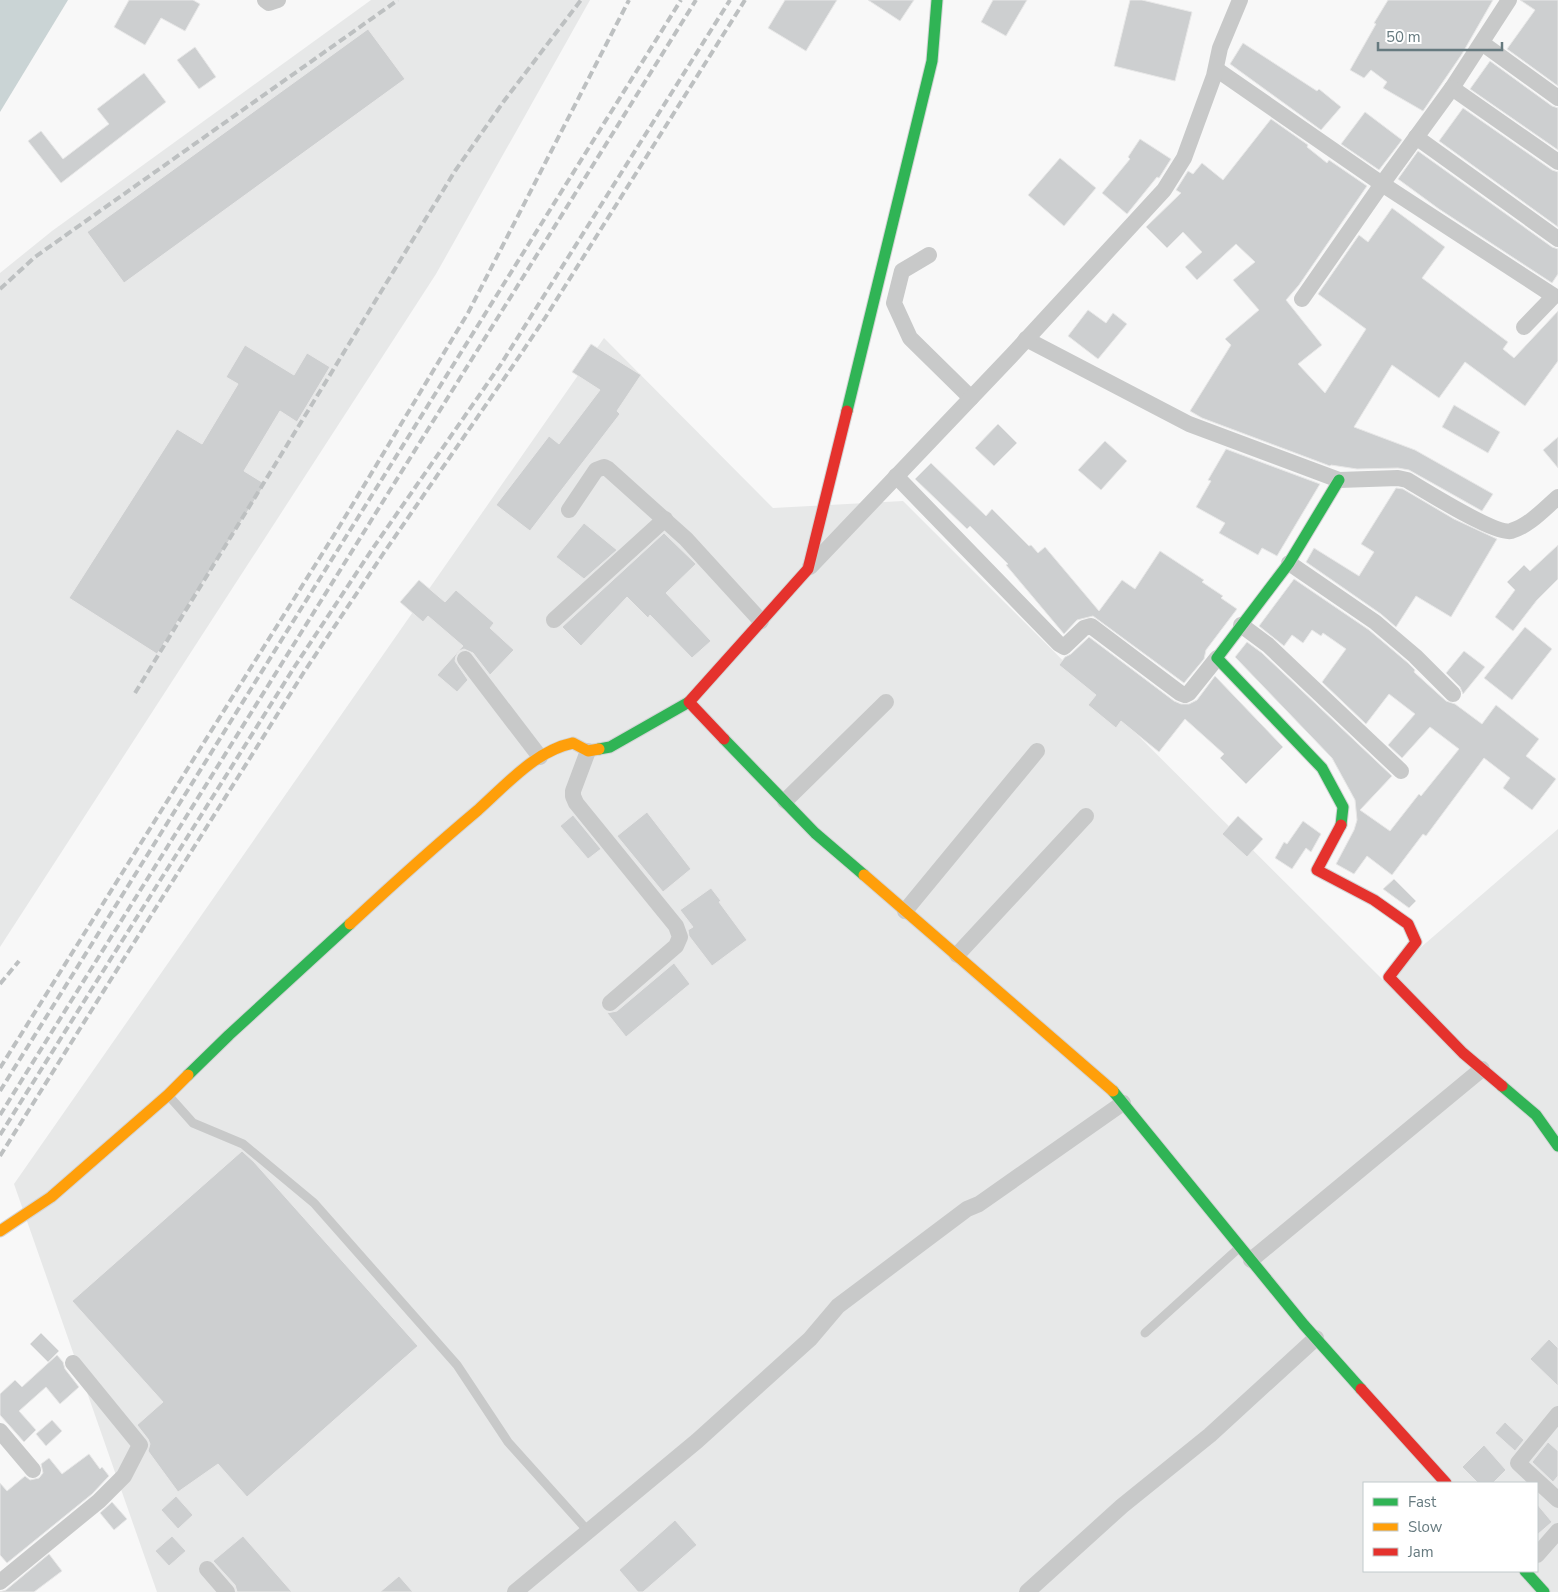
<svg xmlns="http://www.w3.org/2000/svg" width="1558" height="1592" viewBox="0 0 1558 1592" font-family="'Nunito Sans',sans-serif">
  <rect width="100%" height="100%" fill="#f8f8f8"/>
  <g fill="#e7e8e8" fill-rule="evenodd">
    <path d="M371,0H590L436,274L0,947V273L52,231Z"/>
    <path d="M604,338L773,508L903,501L1383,980L1558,829V1592H157L14,1184ZM1364,1483H1537V1571H1364Z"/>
  </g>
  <path fill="#cad4d5" d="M0,0H68L0,112Z"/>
  <g fill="#cdcfd0" stroke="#e8e8e8">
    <path d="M129,0H193L200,4L185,31L161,18L145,45L114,27Z"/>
    <path d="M785,0H837L806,51L768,28Z"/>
    <path d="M868,0H914L900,21Z"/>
    <path d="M993,0H1027L1006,36L981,22Z"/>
    <path d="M1130,0H1142L1192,12L1175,81L1114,66Z"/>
    <path d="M1388,0H1493L1462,54L1423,111L1383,88L1387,82L1371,70L1364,78L1350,70L1376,24L1374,23Z"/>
    <path d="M1520,0H1558V86L1507,49L1535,10Z"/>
    <path d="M368,29L405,79L124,283L87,232Z"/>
    <path d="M1243,43L1317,91L1319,89L1341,107L1321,130L1230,64Z"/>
    <path d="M195,47L216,77L199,89L177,60Z"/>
    <path d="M1490,61L1552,106L1558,108V150L1470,89Z"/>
    <path d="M144,73L166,102L61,183L28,141L41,131L63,159L109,124L97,109Z"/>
    <path d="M1463,108L1552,170L1558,172V227L1439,141Z"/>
    <path d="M1365,112L1402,140L1379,170L1341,144Z"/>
    <path d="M1271,119L1308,145L1307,147L1327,163L1329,160L1367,186L1299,285L1286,300L1322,345L1298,364L1325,393L1366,329L1318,294L1359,235L1368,242L1392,208L1445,247L1422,278L1508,342L1503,349L1514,358L1558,311V361L1525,406L1465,362L1439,398L1392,365L1354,427L1415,450L1493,494L1482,511L1409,470L1398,468L1357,469L1331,465L1330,466L1202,418L1190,411L1231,345L1225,339L1259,310L1233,280L1255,262L1236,244L1197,280L1185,267L1202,252L1183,232L1167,248L1146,227L1181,193L1176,190L1188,171L1193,174L1202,163L1223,180Z"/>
    <path d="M1140,139L1171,159L1159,178L1157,177L1127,214L1102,193L1130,159L1128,157Z"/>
    <path d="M1418,151L1552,247L1558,249V274L1552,283L1439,209L1398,179Z"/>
    <path d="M1060,158L1096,188L1064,226L1028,195Z"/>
    <path d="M1088,310L1106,323L1113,313L1127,324L1098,359L1068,336Z"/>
    <path d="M591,344L641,375L617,411L620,414L530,531L496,505L549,436L559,444L600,390L572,372Z"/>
    <path d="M245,345L294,375L307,353L330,367L297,422L280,411L244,471L265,484L157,654L69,598L177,429L202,444L238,384L226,377Z"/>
    <path d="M1454,405L1500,432L1488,453L1442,427Z"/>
    <path d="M998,424L1017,443L994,466L975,448Z"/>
    <path d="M1558,437V468L1543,450Z"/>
    <path d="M1105,441L1127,461L1101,490L1078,470Z"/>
    <path d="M1226,449L1320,484L1277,556L1262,548L1258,555L1219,533L1225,523L1196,507L1211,481L1208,480Z"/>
    <path d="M931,463L986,516L992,509L1029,546L1031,545L1038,553L1045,547L1099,611L1122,580L1135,589L1160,551L1204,580L1202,582L1223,596L1221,598L1237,609L1206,650L1204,659L1184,683L1093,616L1077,620L1064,634L1006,565L1008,564L970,526L967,529L915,479Z"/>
    <path d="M1396,488L1403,489L1454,519L1497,539L1451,617L1416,596L1396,627L1381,614L1306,562L1314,548L1359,576L1374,552L1361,544Z"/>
    <path d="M584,523L617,550L584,579L556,557Z"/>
    <path d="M664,533L696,564L666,593L711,641L692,658L650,615L648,618L627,597L581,646L562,627Z"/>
    <path d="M1558,545V579L1537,600L1513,631L1495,617L1515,590L1507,582L1524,565L1530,571Z"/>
    <path d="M1294,579L1369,630L1408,663L1415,670L1414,672L1446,701L1455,704L1482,724L1496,705L1539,739L1526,756L1556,779L1532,810L1503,788L1510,778L1484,758L1426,836L1423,834L1392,875L1367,856L1354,874L1336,864L1354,830L1357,820L1355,800L1332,758L1235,657L1247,642L1262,653L1392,776L1360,810L1390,831L1419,794L1421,796L1459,749L1430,727L1402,758L1388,745L1415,714L1389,694L1366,724L1322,682L1346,649L1323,633L1321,636L1312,630L1303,643L1292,635L1284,646L1259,626Z"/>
    <path d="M419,580L445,602L456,590L494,623L490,628L514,650L490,675L473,653L464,649L459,651L456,656L455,661L468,680L457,692L437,675L463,646L428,616L423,622L400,602Z"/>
    <path d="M1525,627L1552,649L1512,700L1484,678Z"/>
    <path d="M1089,637L1174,701L1181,704H1189L1197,700L1215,676L1283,747L1246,784L1220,758L1224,754L1185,719L1159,752L1121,721L1116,728L1088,705L1096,695L1059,665L1065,657L1071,654Z"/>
    <path d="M1464,651L1485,667L1463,694L1460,687L1446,673Z"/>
    <path d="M647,812L691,869L663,892L617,836Z"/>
    <path d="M573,815L601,849L588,859L560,826Z"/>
    <path d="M1238,816L1263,839L1247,857L1222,834Z"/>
    <path d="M1303,821L1321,834L1311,852L1306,848L1292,869L1275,858L1284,842L1287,844Z"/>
    <path d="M1394,879L1416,901L1409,908L1383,889Z"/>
    <path d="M711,888L721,901L719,902L747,940L712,966L689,936L688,930L693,927L680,910Z"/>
    <path d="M674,963L690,984L626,1037L607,1013L617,1011Z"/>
    <path d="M242,1151L254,1162L418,1346L247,1497L218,1464L178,1492L148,1451L150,1444L148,1439L137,1425L163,1402L72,1301Z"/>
    <path d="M41,1333L59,1351L48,1362L30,1344Z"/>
    <path d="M1549,1339L1558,1348V1386L1530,1359Z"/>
    <path d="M57,1355L63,1362L65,1369L79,1387L60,1404L46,1387L19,1411L36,1430L24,1442L0,1415V1394L15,1380L22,1387Z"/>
    <path d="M52,1420L62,1431L46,1446L36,1434Z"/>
    <path d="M1505,1422L1524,1440L1515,1451L1495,1433Z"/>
    <path d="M1548,1442L1558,1451V1476L1553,1482L1532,1462Z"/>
    <path d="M1484,1445L1506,1470L1493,1483H1478L1462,1467Z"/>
    <path d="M89,1454L100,1469L102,1467L109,1476L92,1494L7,1563L0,1555V1483L7,1491L25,1476L30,1480L39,1478L43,1473L41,1464L49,1458L62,1474Z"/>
    <path d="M176,1496L193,1515L178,1529L161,1510Z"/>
    <path d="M112,1502L127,1519L114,1530L100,1513Z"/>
    <path d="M1537,1504L1552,1522L1537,1535Z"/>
    <path d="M675,1520L697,1545L643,1592H638L619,1570Z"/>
    <path d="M172,1536L186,1551L169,1566L155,1551Z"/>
    <path d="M243,1536L292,1592H237L235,1585L213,1561Z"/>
    <path d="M49,1554L62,1571L34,1592H0L6,1590Z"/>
    <path d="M399,1576L413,1592H380Z"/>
  </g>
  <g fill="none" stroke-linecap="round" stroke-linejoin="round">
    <g stroke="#d3d4d5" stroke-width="13">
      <g id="fast">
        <path d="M847,411L932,61L937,0"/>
        <path d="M1339,480L1289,563L1217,658L1322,768L1343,807L1341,825"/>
        <path d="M724,739L815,833L864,875"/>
        <path d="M599,749L610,747L689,702"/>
        <path d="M188,1075L229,1035L350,924"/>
        <path d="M1502,1086L1536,1115L1558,1146"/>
        <path d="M1113,1091L1304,1325L1361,1389"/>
        <path d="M1525,1571L1544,1592"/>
      </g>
    </g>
    <g stroke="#d3d4d5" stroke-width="13">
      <g id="slow">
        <path d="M864,875L1113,1091"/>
        <path d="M350,924C392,885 434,847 478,810C506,785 535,751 573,743L588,751L599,749"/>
        <path d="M0,1231L51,1197L168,1095L188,1075"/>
      </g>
    </g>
    <g stroke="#d3d4d5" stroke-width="13">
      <g id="jam">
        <path d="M724,739L689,702L808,569L847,411"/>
        <path d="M1341,825L1317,870L1374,900L1408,924L1416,942L1389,977L1463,1053L1502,1086"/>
        <path d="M1361,1389L1446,1483"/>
      </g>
    </g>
    <g stroke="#c8c9c9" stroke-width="9">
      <path d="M168,1095L193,1123L243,1144L314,1203L457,1365L508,1442L588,1531"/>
      <path d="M1145,1333L1240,1247"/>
    </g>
    <g stroke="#c8c9c9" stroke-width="16">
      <path d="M265,0L269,3L278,0"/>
      <path d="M1482,43L1558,98"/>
      <path d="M1216,69L1382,184L1452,88L1509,0"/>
      <path d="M1452,88L1558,162"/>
      <path d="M1416,137L1558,239"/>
      <path d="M929,255L902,271L894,303L910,338L971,398"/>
      <path d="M1302,299L1382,184L1554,296L1524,327"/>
      <path d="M1026,339L1189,424L1339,480L1398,478L1407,480C1424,490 1495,535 1511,531C1529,526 1544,509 1558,497"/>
      <path d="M896,476L1059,644L1064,647L1084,628L1091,626L1180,693L1185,695L1189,693L1217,658"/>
      <path d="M569,510L596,470L604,467L608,469L686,539L761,621"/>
      <path d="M1289,563L1375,622L1415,656L1453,694"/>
      <path d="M810,567L1012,355L1164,190L1184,158L1214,76L1220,48L1240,0"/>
      <path d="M554,620L665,519"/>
      <path d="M1241,625L1268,645L1401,771"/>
      <path d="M465,659L540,757"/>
      <path d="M588,751L573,791V796L576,803L676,926L680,937L676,946L610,1003"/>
      <path d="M785,801L886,702"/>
      <path d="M905,911L1037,751"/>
      <path d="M957,955L1086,816"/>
      <path d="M1251,1260L1482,1069"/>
      <path d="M1558,1414L1518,1463L1558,1500"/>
      <path d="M0,1431L33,1470"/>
      <path d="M1537,1555L1558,1531"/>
      <path d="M207,1569L227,1592"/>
      <path d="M0,1582L99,1501L124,1476L140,1445L73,1363"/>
      <path d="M515,1592L697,1441L810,1339L838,1306L967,1209L979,1204L1123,1103"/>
      <path d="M1027,1592L1122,1506L1210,1435L1316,1338"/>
    </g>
    <use href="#fast" stroke="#30b455" stroke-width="11"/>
    <use href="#slow" stroke="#ff9f0a" stroke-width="11"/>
    <use href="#jam" stroke="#e5322d" stroke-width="11"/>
    <g stroke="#bdc0c1" stroke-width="4" stroke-dasharray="8 4" stroke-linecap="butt">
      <path d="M0,289L35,257L398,0"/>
      <path d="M135,693L455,171L504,101L581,0"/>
      <path d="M0,984L19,961"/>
      <path d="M0,1068L339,527L468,313L629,0"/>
      <path d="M0,1091L681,0"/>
      <path d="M0,1115L696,0"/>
      <path d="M0,1135L295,666L373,548L501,364L730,0"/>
      <path d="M0,1156L304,672L383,554L510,370L545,318L745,0"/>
    </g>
  </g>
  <rect x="1363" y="1482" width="175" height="90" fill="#ffffff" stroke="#c2cacc"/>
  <rect x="1373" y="1498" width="25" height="8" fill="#30b455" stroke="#c2cacc"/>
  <text x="1408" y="1507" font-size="15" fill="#667a7f">Fast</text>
  <rect x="1373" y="1523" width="25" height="8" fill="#ff9f0a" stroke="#c2cacc"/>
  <text x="1408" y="1532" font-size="15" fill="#667a7f">Slow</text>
  <rect x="1373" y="1548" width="25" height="8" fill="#e5322d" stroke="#c2cacc"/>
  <text x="1408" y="1557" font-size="15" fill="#667a7f">Jam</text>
  <path d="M1378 42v8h124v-8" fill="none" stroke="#667a7f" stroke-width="2.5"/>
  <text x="1386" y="42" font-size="15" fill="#667a7f" stroke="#ffffff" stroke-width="4" paint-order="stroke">50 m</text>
</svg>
